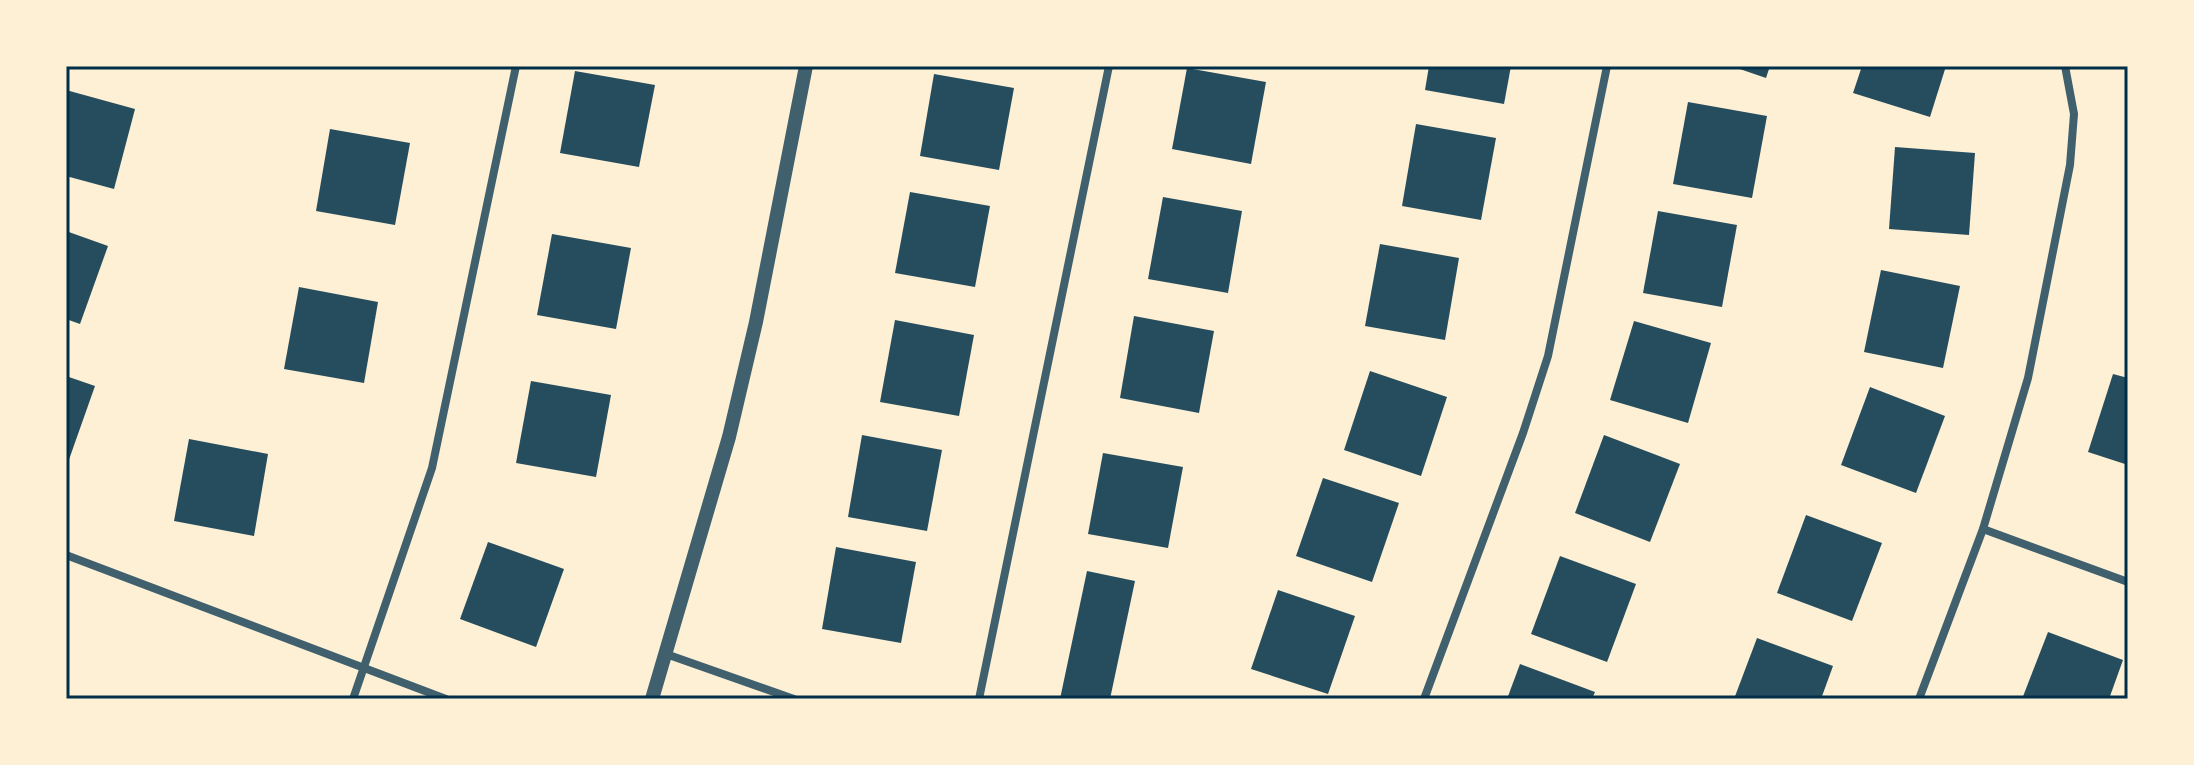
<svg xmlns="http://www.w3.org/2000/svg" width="2194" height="765" viewBox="0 0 2194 765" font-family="'Work Sans',sans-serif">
  <rect width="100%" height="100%" fill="#fdf0d5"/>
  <g fill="#264d5e">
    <path d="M1429,66H1511L1504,104L1425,90Z"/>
    <path d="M1731,66H1770L1766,78Z"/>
    <path d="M1862,66H1946L1930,117L1853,93Z"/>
    <path d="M1187,68L1266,82L1251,164L1172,149Z"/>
    <path d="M575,71L655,85L639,167L560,153Z"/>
    <path d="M934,74L1014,88L999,170L920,156Z"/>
    <path d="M66,90L135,109L114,189L66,176Z"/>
    <path d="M1688,102L1767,116L1752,198L1673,184Z"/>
    <path d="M1416,124L1496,138L1481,220L1402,206Z"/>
    <path d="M330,129L410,143L395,225L316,211Z"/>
    <path d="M1895,147L1975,153L1969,235L1889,229Z"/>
    <path d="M910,192L990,206L975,287L895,273Z"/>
    <path d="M1163,197L1242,211L1228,293L1148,279Z"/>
    <path d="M1658,211L1737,225L1722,307L1643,293Z"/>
    <path d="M66,231L108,246L80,324L66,319Z"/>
    <path d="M552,234L631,248L616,329L537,315Z"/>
    <path d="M1380,244L1459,258L1445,340L1365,326Z"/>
    <path d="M1881,270L1960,286L1943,368L1864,352Z"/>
    <path d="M299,287L378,302L364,383L284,369Z"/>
    <path d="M1134,316L1214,331L1199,413L1120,398Z"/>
    <path d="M895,320L974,335L959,416L880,402Z"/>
    <path d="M1634,321L1711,343L1688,423L1610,400Z"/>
    <path d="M1370,371L1447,397L1421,476L1344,450Z"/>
    <path d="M2113,374L2128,378V465L2088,452Z"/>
    <path d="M66,376L95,386L66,468Z"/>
    <path d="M531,381L611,395L596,477L516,463Z"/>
    <path d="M1870,387L1945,416L1916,493L1841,465Z"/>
    <path d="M862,435L942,450L927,531L848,517Z"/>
    <path d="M1604,435L1680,464L1650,542L1575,513Z"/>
    <path d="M189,439L268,454L254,536L174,521Z"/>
    <path d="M1103,453L1183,467L1168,548L1088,534Z"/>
    <path d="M1323,478L1399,503L1372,582L1296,556Z"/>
    <path d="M1806,515L1882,543L1852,621L1777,593Z"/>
    <path d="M488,542L564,569L536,647L460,619Z"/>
    <path d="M836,547L916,562L901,643L822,629Z"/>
    <path d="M1560,556L1636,584L1607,662L1531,634Z"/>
    <path d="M1087,571L1135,581L1110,699H1060Z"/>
    <path d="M1278,590L1355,616L1328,694L1251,669Z"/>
    <path d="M2048,632L2123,660L2109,699H2022Z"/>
    <path d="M1757,638L1833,666L1821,699H1734Z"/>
    <path d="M1520,664L1595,692L1592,699H1507Z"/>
  </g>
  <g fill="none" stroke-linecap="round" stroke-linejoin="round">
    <g stroke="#3f606c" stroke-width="8">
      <path d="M1983,529L2128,582"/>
      <path d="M66,555L446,699"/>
      <path d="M666,654L794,699"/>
      <path d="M353,699L432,468L516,66"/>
      <path d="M979,699L1109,66"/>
      <path d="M1424,699L1523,433L1548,356L1607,66"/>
      <path d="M1919,699L1983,529L2028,378L2070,165L2074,114L2065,66"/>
    </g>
    <path stroke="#3f606c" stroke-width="14" d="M652,699L729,437L756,322L806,66"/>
  </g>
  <rect width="2194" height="765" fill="none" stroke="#fdf0d5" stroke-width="136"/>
  <rect x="68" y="68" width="2058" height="629" fill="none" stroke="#003049" stroke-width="3"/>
</svg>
